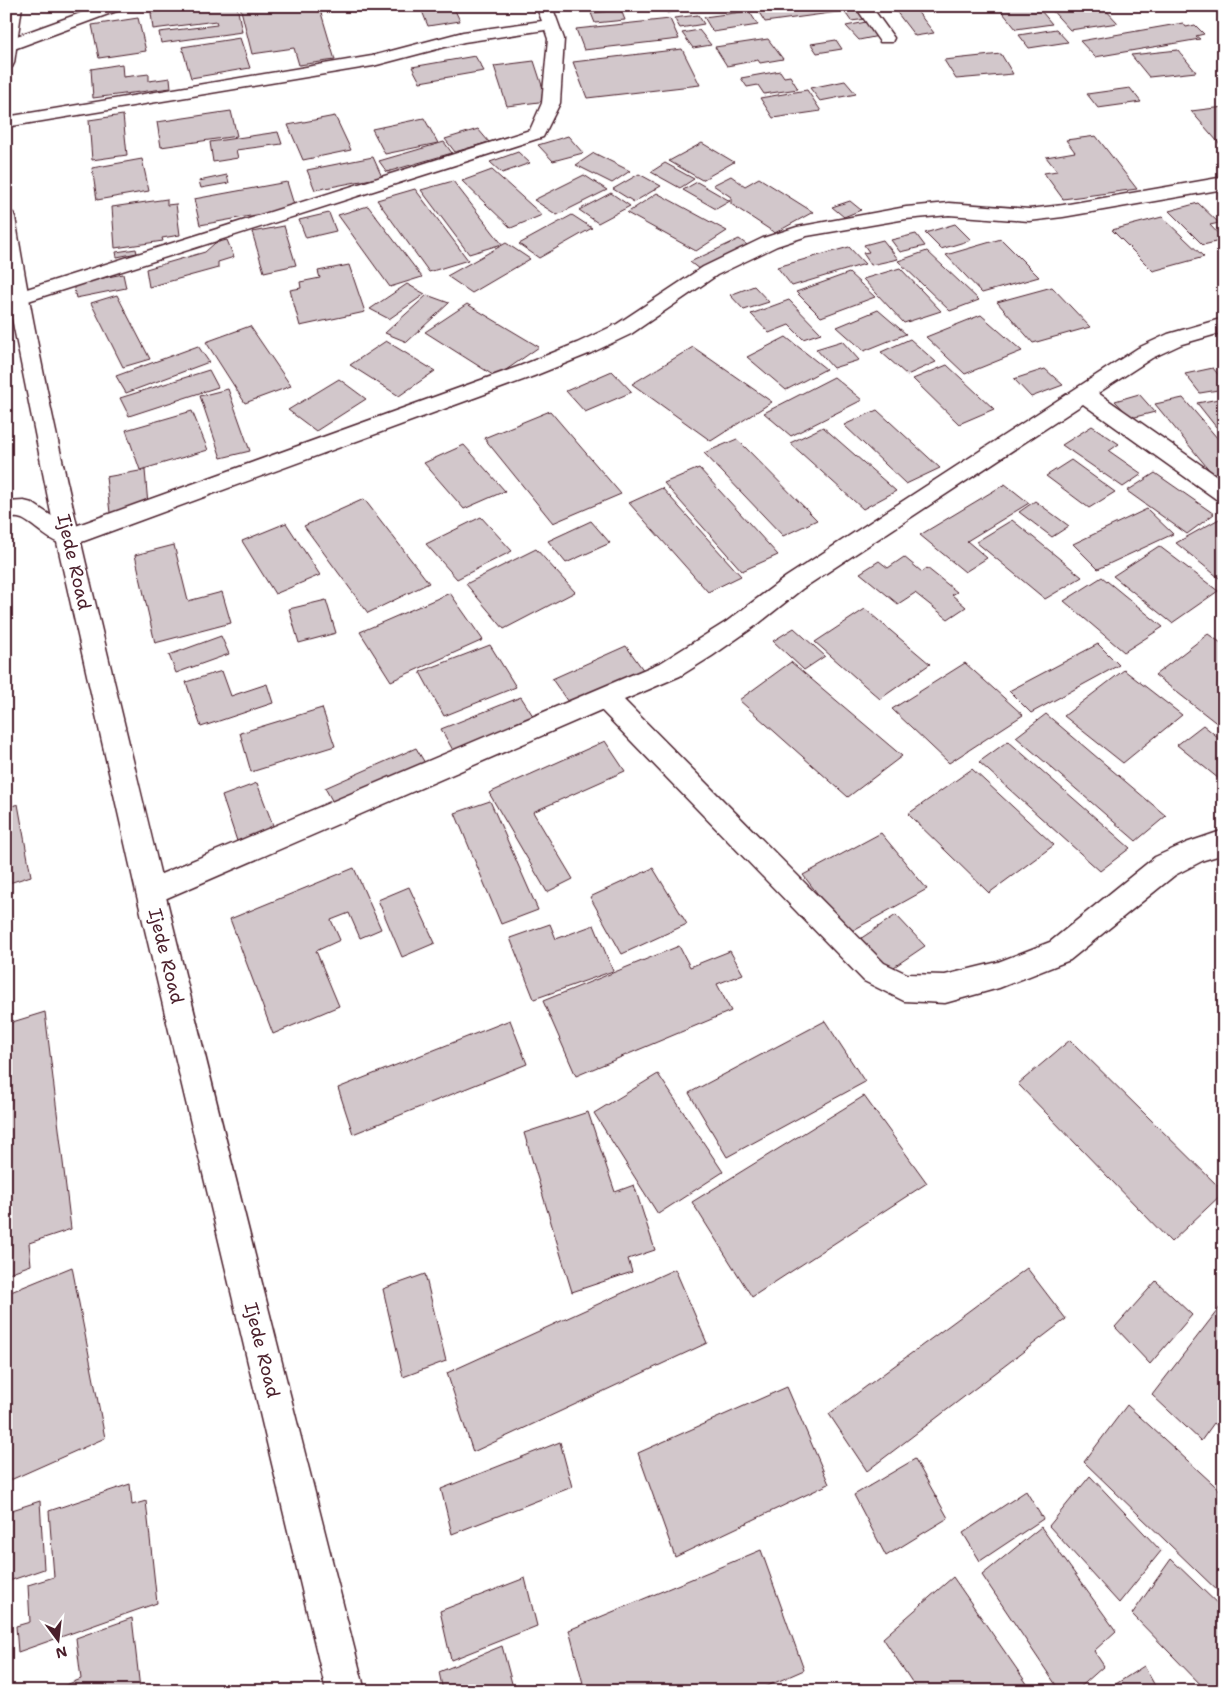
<svg xmlns="http://www.w3.org/2000/svg" width="1230" height="1697" viewBox="0 0 1230 1697" font-family="'Shantell Sans',sans-serif">
  <rect width="100%" height="100%" fill="#fff"/>
  <filter id="ink" filterUnits="userSpaceOnUse"><feTurbulence type="fractalNoise" baseFrequency=".02" numOctaves="2"/><feDisplacementMap in="SourceGraphic" scale="10" xChannelSelector="R" yChannelSelector="G"/><feConvolveMatrix kernelMatrix="1 2 1 2 8 2 1 2 1" color-interpolation-filters="sRGB"/></filter>
  <g filter="url(#ink)">
    <g fill="#d2c7cb" stroke="#4a1f2b">
      <path d="M205,6H237L242,32L161,43L159,32L217,25L216,21L153,29L151,13Z"/>
      <path d="M240,6H319L335,60L299,65L294,48L252,54Z"/>
      <path d="M420,6H453L460,21L428,26Z"/>
      <path d="M663,6H697L698,8L667,13Z"/>
      <path d="M755,6H842L845,11L765,22Z"/>
      <path d="M892,6H913L934,33L915,36Z"/>
      <path d="M1015,6H1037L1052,24L1016,29L999,8Z"/>
      <path d="M1048,6H1102L1118,23L1070,30Z"/>
      <path d="M860,9L867,19L851,21L844,11Z"/>
      <path d="M621,10L625,20L595,23L591,13Z"/>
      <path d="M749,11L758,25L713,32L704,17Z"/>
      <path d="M698,15L704,24L680,28L674,18Z"/>
      <path d="M138,18L146,51L99,58L92,25Z"/>
      <path d="M670,19L679,39L584,50L576,29Z"/>
      <path d="M866,22L879,36L859,40L846,26Z"/>
      <path d="M1183,23L1186,27L1195,25L1204,34L1196,36L1200,39L1095,57L1080,41Z"/>
      <path d="M1056,29L1068,42L1029,48L1019,35Z"/>
      <path d="M699,30L711,45L693,48L682,33Z"/>
      <path d="M240,38L250,68L191,78L182,47Z"/>
      <path d="M768,39L783,59L760,63L758,60L727,66L715,47Z"/>
      <path d="M836,40L842,49L817,53L811,44Z"/>
      <path d="M682,49L700,85L587,98L573,62Z"/>
      <path d="M1178,50L1196,72L1149,77L1131,55Z"/>
      <path d="M1001,54L1013,74L956,79L944,60Z"/>
      <path d="M475,56L484,71L420,82L412,67Z"/>
      <path d="M534,61L547,101L507,106L494,66Z"/>
      <path d="M122,64L123,77L149,74V81L170,78L171,88L93,98L91,69Z"/>
      <path d="M780,71L784,77L790,76L798,89L764,94L758,85L747,87L741,78Z"/>
      <path d="M845,81L856,94L820,101L810,88Z"/>
      <path d="M1130,88L1141,102L1098,108L1087,94Z"/>
      <path d="M807,90L821,111L773,118L760,98Z"/>
      <path d="M1224,107V149L1191,111Z"/>
      <path d="M231,111L237,136L161,147L157,122Z"/>
      <path d="M123,115L127,155L92,160L89,120Z"/>
      <path d="M335,116L351,150L303,160L288,125Z"/>
      <path d="M424,118L438,143L385,154L372,129Z"/>
      <path d="M478,129L489,142L455,152L445,139Z"/>
      <path d="M278,132L282,144L236,150L238,158L213,162L210,142Z"/>
      <path d="M568,136L583,153L553,161L538,145Z"/>
      <path d="M1096,136L1137,189L1063,199L1044,173L1057,171L1046,157L1075,152L1066,140Z"/>
      <path d="M444,142L452,153L387,172L379,161Z"/>
      <path d="M702,143L734,162L702,180L669,161Z"/>
      <path d="M518,152L530,163L502,173L490,162Z"/>
      <path d="M594,153L630,171L612,183L576,165Z"/>
      <path d="M373,157L382,177L315,190L307,170Z"/>
      <path d="M142,159L149,191L97,200L92,168Z"/>
      <path d="M665,163L694,179L680,188L651,172Z"/>
      <path d="M492,170L542,215L511,228L462,181Z"/>
      <path d="M639,174L661,186L634,202L613,189Z"/>
      <path d="M227,175L229,183L201,188L199,181Z"/>
      <path d="M584,175L607,190L557,215L534,200Z"/>
      <path d="M731,176L745,186L759,178L813,212L775,233L731,204V197L713,185Z"/>
      <path d="M453,181L502,244L469,254L421,190Z"/>
      <path d="M287,182L295,208L200,225L194,199Z"/>
      <path d="M697,182L730,201L716,209L683,190Z"/>
      <path d="M415,189L468,260L429,272L377,200Z"/>
      <path d="M611,193L630,206L598,223L579,210Z"/>
      <path d="M657,193L727,231L696,251L627,213Z"/>
      <path d="M167,199V205L176,204L180,235L162,238L163,241L115,248L112,207Z"/>
      <path d="M850,201L861,210L844,217L832,207Z"/>
      <path d="M1198,203L1219,223L1210,225L1224,240L1203,245L1169,211Z"/>
      <path d="M368,206L422,277L390,287L338,215Z"/>
      <path d="M329,213L336,231L306,238L299,220Z"/>
      <path d="M572,215L592,228L539,258L519,244Z"/>
      <path d="M1162,217L1204,257L1153,271L1112,230Z"/>
      <path d="M955,224L971,240L941,249L925,233Z"/>
      <path d="M284,226L296,265L264,272L252,232Z"/>
      <path d="M916,234L925,246L900,252L891,240Z"/>
      <path d="M739,239L750,247L700,270L690,262Z"/>
      <path d="M1001,239L1039,277L982,293L946,255Z"/>
      <path d="M227,240L234,257L218,262V268L149,287L146,269L205,252L215,243Z"/>
      <path d="M883,240L898,259L871,265L863,253L869,252L864,245Z"/>
      <path d="M506,243L530,259L472,293L447,276Z"/>
      <path d="M849,247L865,264L792,286L777,267Z"/>
      <path d="M136,249L137,253L117,257L116,252Z"/>
      <path d="M927,251L979,300L950,311L898,261Z"/>
      <path d="M349,265L365,312L300,326L290,290L301,288L300,282L320,278L318,271Z"/>
      <path d="M900,268L941,311L904,323L863,279Z"/>
      <path d="M849,273L875,297L821,317L796,292Z"/>
      <path d="M123,274L126,288L76,298L73,284Z"/>
      <path d="M407,284L425,294L389,319L370,309Z"/>
      <path d="M754,286L769,302L744,310L730,295Z"/>
      <path d="M1052,287L1090,327L1033,343L997,302Z"/>
      <path d="M117,295L150,359L123,367L91,303Z"/>
      <path d="M427,295L449,303L407,342L385,333Z"/>
      <path d="M789,300L821,333L803,339L789,325L769,333L751,314Z"/>
      <path d="M467,304L539,347L496,377L425,332Z"/>
      <path d="M878,310L906,334L864,351L837,327Z"/>
      <path d="M981,315L1022,351L965,374L926,337Z"/>
      <path d="M250,326L291,386L245,403L206,342Z"/>
      <path d="M786,337L826,369L786,390L747,357Z"/>
      <path d="M910,339L936,362L907,375L881,352Z"/>
      <path d="M386,341L435,371L399,396L350,365Z"/>
      <path d="M842,341L859,360L833,368L816,349Z"/>
      <path d="M198,346L209,362L126,393L116,376Z"/>
      <path d="M693,347L772,402L711,441L632,384Z"/>
      <path d="M947,365L994,409L959,424L913,379Z"/>
      <path d="M1213,368L1224,382V389L1200,393L1185,374Z"/>
      <path d="M1045,369L1063,385L1031,397L1014,379Z"/>
      <path d="M209,370L218,387L129,416L120,398Z"/>
      <path d="M612,371L632,392L585,412L566,391Z"/>
      <path d="M834,377L862,400L791,436L764,413Z"/>
      <path d="M339,379L366,399L316,431L288,410Z"/>
      <path d="M228,389L250,451L221,458L200,396Z"/>
      <path d="M1139,394L1155,412L1131,418L1115,401Z"/>
      <path d="M1183,398L1224,446V482L1220,483L1155,404Z"/>
      <path d="M1224,398V437L1197,403Z"/>
      <path d="M877,410L940,468L906,484L844,425Z"/>
      <path d="M192,411L208,450L140,470L126,430Z"/>
      <path d="M550,411L621,494L553,523L484,438Z"/>
      <path d="M1092,426L1119,444L1109,451L1142,474L1123,487L1062,445Z"/>
      <path d="M823,427L896,491L863,509L790,443Z"/>
      <path d="M737,439L817,520L783,536L704,453Z"/>
      <path d="M464,445L505,491L464,509L424,463Z"/>
      <path d="M1071,460L1115,492L1089,508L1046,476Z"/>
      <path d="M699,468L778,555L742,571L664,483Z"/>
      <path d="M145,470L148,505L110,513L106,477Z"/>
      <path d="M1155,473L1214,514L1187,534L1127,491Z"/>
      <path d="M1005,484L1029,503L967,541L987,558L965,572L920,535Z"/>
      <path d="M662,488L741,576L708,592L629,503Z"/>
      <path d="M364,499L429,583L368,613L304,526Z"/>
      <path d="M1035,501L1069,526L1052,537L1019,512Z"/>
      <path d="M1147,509L1173,534L1098,569L1073,544Z"/>
      <path d="M481,517L512,551L457,579L426,544Z"/>
      <path d="M1219,519L1224,523V582L1176,543Z"/>
      <path d="M1012,520L1082,577L1045,599L976,542Z"/>
      <path d="M591,521L610,543L566,563L548,541Z"/>
      <path d="M286,523L320,575L275,594L242,541Z"/>
      <path d="M174,545L188,601L222,592L231,623L155,643L135,555Z"/>
      <path d="M1159,546L1218,591L1172,623L1113,576Z"/>
      <path d="M536,549L575,592L504,629L466,584Z"/>
      <path d="M904,557L922,572L927,568L957,592L952,595L966,607L948,619L915,593L898,604L860,573L879,561L888,568Z"/>
      <path d="M1102,577L1163,627L1124,652L1064,601Z"/>
      <path d="M450,593L483,640L391,681L360,632Z"/>
      <path d="M326,600L336,633L299,643L289,609Z"/>
      <path d="M865,609L930,664L880,699L815,642Z"/>
      <path d="M794,628L825,656L804,670L773,641Z"/>
      <path d="M1208,634L1224,645V721L1219,725L1155,675Z"/>
      <path d="M221,636L229,654L176,673L169,655Z"/>
      <path d="M1098,644L1119,665L1031,713L1009,691Z"/>
      <path d="M490,645L516,687L444,716L420,672Z"/>
      <path d="M626,646L644,671L570,705L552,679Z"/>
      <path d="M791,662L902,756L848,797L739,700Z"/>
      <path d="M965,663L1023,715L949,763L892,709Z"/>
      <path d="M1124,670L1182,715L1123,763L1064,716Z"/>
      <path d="M222,671L231,696L267,684L273,703L201,727L186,682Z"/>
      <path d="M521,697L535,719L454,752L441,729Z"/>
      <path d="M322,708L335,746L251,772L240,733Z"/>
      <path d="M1046,714L1166,816L1136,841L1016,737Z"/>
      <path d="M1203,725L1224,742V783L1177,745Z"/>
      <path d="M605,741L625,771L533,812L573,879L547,892L489,793Z"/>
      <path d="M1008,741L1130,848L1100,871L979,762Z"/>
      <path d="M416,748L425,763L334,804L325,788Z"/>
      <path d="M972,769L1054,845L989,893L908,814Z"/>
      <path d="M257,783L274,828L237,841L222,796Z"/>
      <path d="M490,801L538,910L501,924L455,813Z"/>
      <path d="M18,804L31,876L6,884V808Z"/>
      <path d="M881,833L927,889L848,933L803,875Z"/>
      <path d="M354,868L381,929L360,938L349,913L331,920L340,940L316,951L339,1006L273,1034L230,919Z"/>
      <path d="M653,868L687,924L622,954L590,897Z"/>
      <path d="M409,887L435,943L402,957L378,900Z"/>
      <path d="M896,915L925,946L885,973L857,941Z"/>
      <path d="M550,924L556,939L594,925L613,971L534,999L510,938Z"/>
      <path d="M679,946L690,967L730,951L743,974L717,984L731,1011L576,1076L543,1001Z"/>
      <path d="M6,987L11,1018L6,1019Z"/>
      <path d="M45,1012L71,1229L29,1243L31,1265L6,1274V1024Z"/>
      <path d="M510,1020L527,1064L353,1134L338,1088Z"/>
      <path d="M825,1021L865,1082L727,1157L689,1093Z"/>
      <path d="M1070,1040L1224,1192L1171,1242L1018,1084Z"/>
      <path d="M658,1074L723,1172L658,1214L594,1113Z"/>
      <path d="M864,1096L927,1183L752,1297L692,1202Z"/>
      <path d="M588,1112L615,1192L634,1185L655,1250L628,1259L632,1272L572,1292L524,1133Z"/>
      <path d="M72,1267L105,1438L6,1482V1421L8,1420L6,1407V1294Z"/>
      <path d="M1027,1268L1066,1319L867,1471L829,1414Z"/>
      <path d="M675,1269L707,1343L473,1452L447,1373Z"/>
      <path d="M425,1274L446,1361L403,1377L383,1289Z"/>
      <path d="M1156,1281L1192,1315L1150,1364L1115,1327Z"/>
      <path d="M1224,1302V1432L1214,1423L1201,1441L1152,1395Z"/>
      <path d="M787,1387L829,1484L675,1557L638,1453Z"/>
      <path d="M1127,1405L1224,1494V1597L1084,1462Z"/>
      <path d="M560,1442L572,1487L452,1534L441,1489Z"/>
      <path d="M915,1459L948,1518L886,1556L854,1495Z"/>
      <path d="M1090,1476L1161,1551L1119,1603L1049,1526Z"/>
      <path d="M130,1484L132,1505L146,1501L157,1603L18,1652L16,1626L30,1622L28,1585L54,1577L49,1511Z"/>
      <path d="M1026,1491L1043,1519L980,1561L963,1533Z"/>
      <path d="M40,1501L44,1569L6,1582V1512Z"/>
      <path d="M1041,1527L1116,1631L1094,1651L1104,1666L1076,1691H1060L982,1575Z"/>
      <path d="M761,1550L804,1670L756,1691H585L569,1630Z"/>
      <path d="M1171,1559L1224,1610V1691H1207L1132,1614Z"/>
      <path d="M953,1577L1032,1691H918L883,1638Z"/>
      <path d="M525,1578L537,1626L451,1660L440,1611Z"/>
      <path d="M132,1618L140,1689L51,1691L81,1679L76,1638Z"/>
      <path d="M502,1646L514,1691H443L439,1672Z"/>
      <path d="M1144,1666L1158,1691H1105Z"/>
    </g>
    <g fill="none" stroke-linecap="round" stroke-linejoin="round">
      <g stroke="#4a1f2b" stroke-width="3">
        <g id="minor">
          <path d="M100,6H124L122,9L14,49L6,50V40Z"/>
          <path d="M536,6H552L564,39L560,103L543,137L25,302L18,304L11,302L8,298L11,294L530,130L542,103L548,39L545,30L464,42L373,66L6,127V117L372,56L463,32L542,21Z"/>
          <path d="M855,6H871L894,38L892,42H880Z"/>
          <path d="M1224,177V189L1063,217L1029,221L949,215L906,219L807,236L777,246L717,275L631,334L591,353L534,376L76,544C55,550 39,527 22,519C17,517 11,518 6,518V502L24,501L32,503L70,528L520,366L577,343L617,324L703,267L763,238L797,227L906,207L949,203L1029,209L1063,205Z"/>
          <path d="M1224,318V332L1182,344L1152,358L1098,393L1224,481V501L1216,499L1083,404L802,589L758,624L712,656L680,676L624,700L884,963L907,974L945,975L998,962L1050,942L1155,857L1186,843L1224,830V854L1204,860L1175,875L1070,960L999,988L945,1003L904,1001L864,981L601,710L160,901L150,904L140,901L136,892L140,883L662,662L726,622L786,577L1138,348L1168,334Z"/>
        </g>
      </g>
      <g stroke="#4a1f2b" stroke-width="3">
        <g id="major">
          <path d="M6,6H22L14,63L12,67L6,68Z"/>
          <path d="M6,211L13,213L15,217C44,400 90,580 133,760C207,1071 287,1381 365,1691H326L136,892L56,538L8,298Z"/>
        </g>
      </g>
      <use href="#minor" fill="#fff" fill-rule="evenodd"/>
      <use href="#major" fill="#fff" fill-rule="evenodd"/>
    </g>
  </g>
  <g text-anchor="middle" stroke-width="5" stroke-linejoin="round" paint-order="stroke">
    <g font-size="18" fill="#4a1f2b" stroke="#fff">
      <text transform="translate(74 562) rotate(77)" y="6">Ijede Road</text>
      <text transform="translate(166 956) rotate(76)" y="6">Ijede Road</text>
      <text transform="translate(262 1350) rotate(76)" y="6">Ijede Road</text>
    </g>
  </g>
  <rect width="1230" height="1697" fill="none" stroke="#fff" stroke-width="25"/>
  <rect x="12" y="12" width="1205" height="1672" fill="none" stroke="#4a1f2b" stroke-width="2" filter="url(#ink)"/>
  <g transform="translate(58 1640) rotate(165)" stroke="#ffffff" stroke-width="4" paint-order="stroke">
  <path d="M0-4L9 19L0 12L-9 19Z" fill="#4a1f2b"/>
  <text y="-8" font-size="14" font-weight="bold" text-anchor="middle" fill="#4a1f2b">N</text>
  </g>
</svg>
